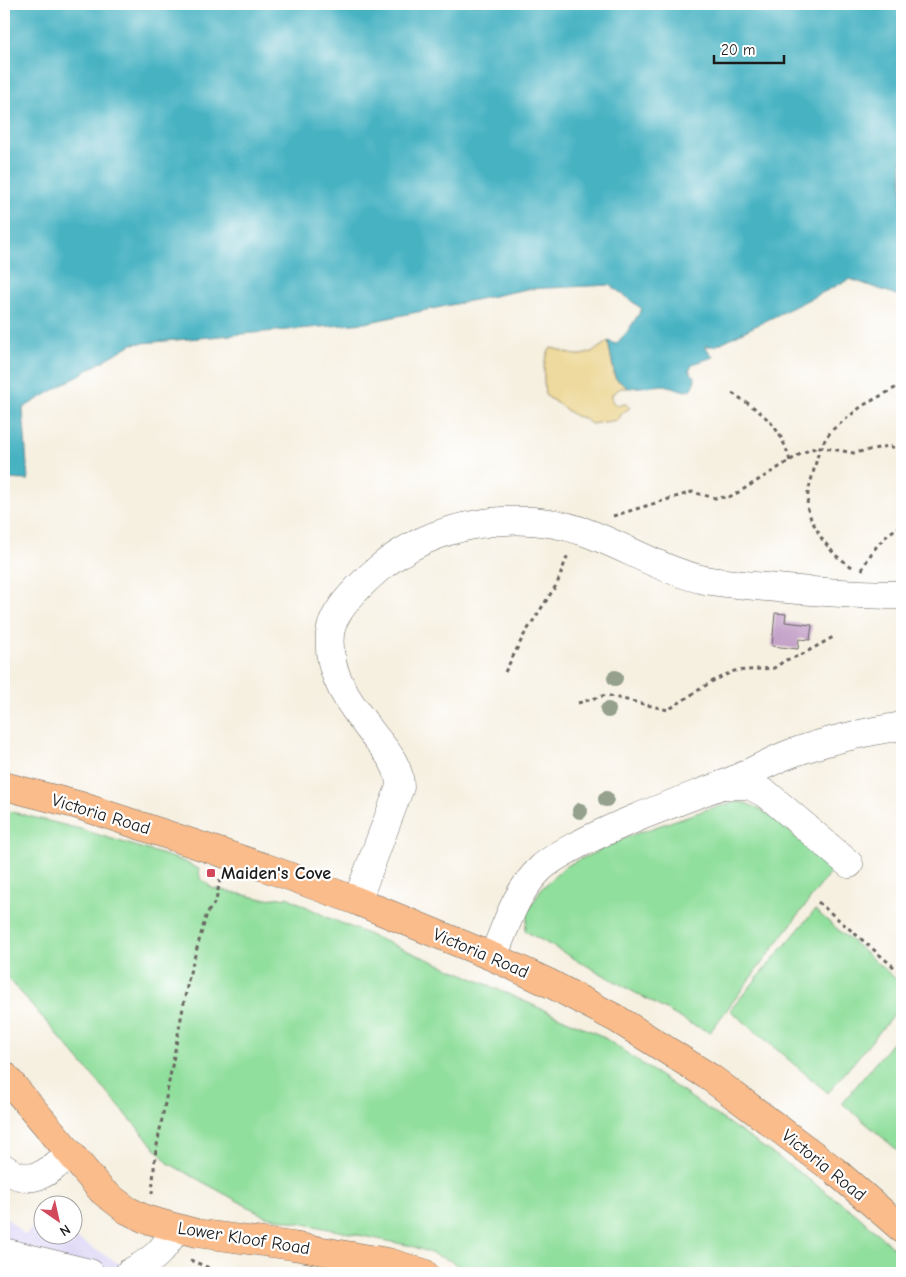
<svg xmlns="http://www.w3.org/2000/svg" width="906" height="1277" viewBox="0 0 906 1277" font-family="'Comic Neue',sans-serif">
  <rect width="100%" height="100%" fill="#fff"/>
  <filter id="ink" filterUnits="userSpaceOnUse"><feTurbulence type="fractalNoise" baseFrequency=".02" numOctaves="2"/><feDisplacementMap in="SourceGraphic" scale="10" xChannelSelector="R" yChannelSelector="G"/><feConvolveMatrix kernelMatrix="1 2 1 2 8 2 1 2 1" color-interpolation-filters="sRGB"/></filter>
  <filter id="wash" filterUnits="userSpaceOnUse"><feTurbulence type="fractalNoise" baseFrequency=".0096" numOctaves="4" result="noise"/><feDisplacementMap in="SourceGraphic" scale="20" xChannelSelector="R" yChannelSelector="G"/><feGaussianBlur stdDeviation="1.12" result="paint"/><feColorMatrix in="noise" values="0 0 0 0 0 0 0 0 0 0 0 0 0 0 0 0 0 1.4 0 .05"/><feComposite in="paint" operator="in"/></filter>
  <g filter="url(#wash)">
    <rect width="100%" height="100%" fill="#f6f0e1"/>
    <path fill="#ddd5f6" d="M4,1215L25,1235L42,1218V1234L71,1235L111,1259L137,1273H4Z"/>
    <g fill="#91df9d" stroke="#567e5c">
      <path d="M737,802C765,802 811,851 832,870L710,1032L691,1024L525,931L528,912L541,889L566,866L632,835L708,809Z"/>
      <path d="M4,810L80,829L180,860L199,869L200,878L212,888L222,890L263,899L287,897L329,918L468,976L602,1036L789,1165L856,1214L902,1256V1273H469L451,1261L412,1246L265,1216L168,1163L4,973Z"/>
      <path d="M815,910L902,984V1005L828,1093L730,1010Z"/>
      <path d="M902,1031V1154L842,1103Z"/>
    </g>
    <path fill="#eeda9e" stroke="#857b5d" d="M608,341L615,378L628,388H621L612,394V401L616,405L626,404L630,408L622,413L618,420L591,424L584,418L575,416L545,395C544,380 541,361 551,348C559,349 563,352 571,354C585,358 598,349 608,341Z"/>
    <path fill="#46b2c2" stroke="#31676f" d="M4,4H902V297L850,279L715,346H705L713,357L693,364L689,370L695,378L694,384L690,390L685,391L665,385L628,388L615,378L608,341L616,344L627,332L642,309L610,285L527,289L365,323L132,344L23,408L28,480L4,479Z"/>
    <g id="blocks">
      <path fill="#c5a3c9" d="M775,613L786,614L785,622L812,625L810,640L799,639L798,649L772,646Z"/>
    </g>
  </g>
  <g filter="url(#ink)">
    <use href="#blocks" fill-opacity="0" stroke="#686661" stroke-width="1"/>
    <g fill="none" stroke-linecap="round" stroke-linejoin="round">
      <g stroke="#686661" stroke-width="29">
        <g id="minor">
          <path d="M722,785H749L768,795L849,864"/>
          <path d="M357,901L400,787C400,767 388,753 376,738C352,707 326,675 330,634C332,611 360,585 377,570C433,523 516,508 585,532C626,547 663,571 705,580C729,584 753,586 777,588C819,592 860,595 902,595"/>
          <path d="M493,957C507,924 514,894 541,868C552,858 566,851 579,844C624,821 672,804 719,786C744,777 767,762 792,753C828,740 865,732 902,726"/>
          <path d="M4,1168C32,1188 48,1173 70,1153"/>
          <path d="M4,1252L90,1273"/>
          <path d="M129,1273C153,1260 163,1252 176,1228"/>
        </g>
      </g>
      <g stroke="#686661" stroke-width="29">
        <g id="major">
          <path d="M4,786L78,805L264,867L357,901L493,957L551,984L617,1019L711,1078L834,1170L902,1229"/>
          <path d="M4,1075L102,1191L127,1210L145,1219L196,1233L293,1246L388,1262L424,1273"/>
        </g>
      </g>
      <g stroke="#686661" stroke-width="3" stroke-dasharray="4 4" stroke-linecap="butt">
        <path d="M732,393C762,412 780,424 790,461"/>
        <path d="M613,516L692,492L715,498L729,497L739,492L802,453L812,449L820,447L854,453L888,446L902,450"/>
        <path d="M852,567L835,555L822,539L811,519L807,507L808,492L820,447L832,430L862,406L897,387"/>
        <path d="M862,570C871,551 884,535 902,525"/>
        <path d="M505,672L524,635L557,584L568,554"/>
        <path d="M578,703L606,695L668,710L711,682L734,671L774,668L786,660L801,655L835,636"/>
        <path d="M818,902L902,974"/>
        <path d="M152,1194L155,1156L189,976L207,913L216,901L220,879"/>
        <path d="M190,1260L222,1273"/>
      </g>
      <use href="#minor" stroke="#fff" stroke-width="28"/>
      <use href="#major" stroke="#fabc8b" stroke-width="28"/>
    </g>
    <g fill="#95a18d">
      <circle cx="615" cy="678" r="8"/>
      <circle cx="608" cy="710" r="8"/>
      <circle cx="606" cy="799" r="8"/>
      <circle cx="580" cy="811" r="8"/>
    </g>
  </g>
  <rect fill="#d1495b" stroke="#fff" stroke-width="2" x="206" y="868" width="10" height="10" rx="2.5"/>
  <g text-anchor="middle" stroke-width="4.5" stroke-linejoin="round" paint-order="stroke">
    <g font-size="18" fill="#1c1c1c" stroke="#fff">
      <text transform="translate(101 814) rotate(17)" y="6">Victoria Road</text>
      <text transform="translate(481 953) rotate(23)" y="6">Victoria Road</text>
      <text transform="translate(824 1165) rotate(39)" y="6">Victoria Road</text>
      <text transform="translate(244 1238) rotate(9)" y="6">Lower Kloof Road</text>
    </g>
    <g font-size="18" font-weight="bold" fill="#1c1c1c" stroke="#fff" text-anchor="start">
      <text x="221" y="879">Maiden's Cove</text>
    </g>
  </g>
  <rect width="906" height="1277" fill="none" stroke="#fff" stroke-width="20"/>
  <g transform="translate(58 1220) rotate(146)"><circle r="24" fill="#ffffff" stroke="#a4a4a4"/>
  <path d="M0-4L9 19L0 12L-9 19Z" fill="#d1495b"/>
  <text y="-8" font-size="14" font-weight="bold" text-anchor="middle" fill="#1c1c1c">N</text>
  </g>
  <path d="M714 55v8h70v-8" fill="none" stroke="#1c1c1c" stroke-width="2.5"/>
  <text x="721" y="55" font-size="15" fill="#1c1c1c" stroke="#ffffff" stroke-width="4" paint-order="stroke">20 m</text>
</svg>
